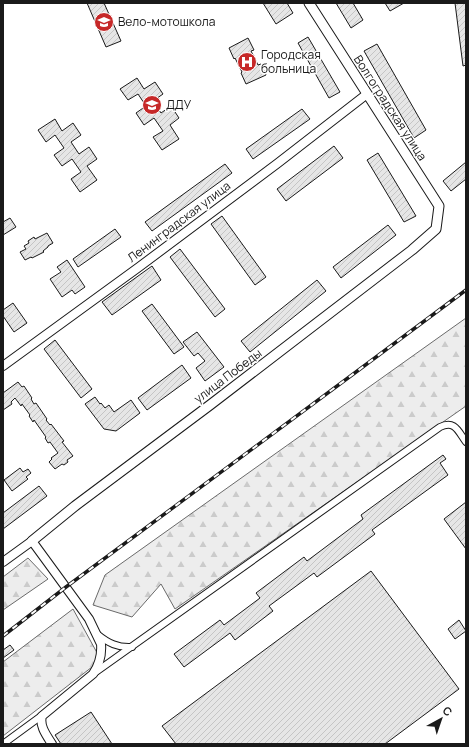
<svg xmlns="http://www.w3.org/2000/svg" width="469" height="747" viewBox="0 0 469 747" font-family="Manrope,sans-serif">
  <defs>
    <pattern id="forest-firs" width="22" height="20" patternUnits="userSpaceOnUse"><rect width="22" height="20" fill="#ededed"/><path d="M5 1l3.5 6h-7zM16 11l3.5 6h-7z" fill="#cbcbcb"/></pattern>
    <pattern id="building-hatch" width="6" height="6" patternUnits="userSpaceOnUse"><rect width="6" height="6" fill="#e6e6e6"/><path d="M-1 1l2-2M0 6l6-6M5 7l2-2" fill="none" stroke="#c5c5c5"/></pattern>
  </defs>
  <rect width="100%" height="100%" fill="#fff"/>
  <g fill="url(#forest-firs)" stroke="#6a6a6a">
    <path d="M466,318V406L175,609L161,584L132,617L93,605L105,575Z"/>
    <path d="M28,558L48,579L3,610V577Z"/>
    <path d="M73,609L101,660L3,736V662Z"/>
  </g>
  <g fill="url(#building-hatch)" stroke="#1a1a1a">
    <path d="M87,3H104L121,41L106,47Z"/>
    <path d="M263,3H287L293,13L276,24Z"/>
    <path d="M336,3H353L363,20L351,28Z"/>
    <path d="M385,3H404L390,11Z"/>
    <path d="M455,3H466V65L463,66Z"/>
    <path d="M308,37L340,92L329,98L298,43Z"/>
    <path d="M248,38L254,50L251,51L258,65L261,64L266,75L246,84L241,73L242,72L235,58L234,59L229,48Z"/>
    <path d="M377,44L426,130L414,138L364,51Z"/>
    <path d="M137,78L144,89L155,82L163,94L153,101L161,113L171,106L179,118L170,125L179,139L162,150L153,137L163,131L154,118L144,125L136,113L146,106L138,94L128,100L120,89Z"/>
    <path d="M302,109L310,119L253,159L246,149Z"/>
    <path d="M55,119L62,131L73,123L81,135L71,142L79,154L89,147L97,159L87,166L97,180L80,192L71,179L81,172L72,159L62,166L54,155L64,148L55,135L46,142L38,130Z"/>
    <path d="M334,146L343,158L286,201L277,189Z"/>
    <path d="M378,153L416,216L404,222L367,160Z"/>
    <path d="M466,162V179L451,191L443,181Z"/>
    <path d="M225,164L232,173L152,231L145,222Z"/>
    <path d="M222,216L266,277L255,285L211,224Z"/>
    <path d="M10,218L16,227L3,235V222Z"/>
    <path d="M388,225L396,235L341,278L333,267Z"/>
    <path d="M115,229L121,237L78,267L73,259Z"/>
    <path d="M47,233L53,243L48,246V247L43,251L44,252L32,258L31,257L25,260L20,252L26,249L24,246L29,243L28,241L34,237L35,239Z"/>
    <path d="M180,249L225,309L215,317L170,257Z"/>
    <path d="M67,260L85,287L75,294L72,290L62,297L50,279L61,272L57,267Z"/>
    <path d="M152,266L161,280L112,315L102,302Z"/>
    <path d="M317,280L326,291L250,352L241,341Z"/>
    <path d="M13,303L27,323L14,332L3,316V310Z"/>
    <path d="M152,304L184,347L174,354L142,311Z"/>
    <path d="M197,332L224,367L205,381L196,368L205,361L198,353L194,356L183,342Z"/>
    <path d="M55,340L92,389L81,398L44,349Z"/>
    <path d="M182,365L191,378L147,410L138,398Z"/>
    <path d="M18,382L22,387L24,386L32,398L31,399L34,404L36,403L47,419L46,420L50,425L51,424L64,441L62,442L73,456L67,460L68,462L64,465L62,464L55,469L49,462L52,459L51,458L58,453L50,442L48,443L45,438L46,437L34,420L33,422L29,416L30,415L22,404L21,406L15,398L11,402L12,404L3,410V393Z"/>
    <path d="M95,397L100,404L101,403L105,408L109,405L114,412L131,400L140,413L116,431L104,429L85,404Z"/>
    <path d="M443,455L446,459L440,463L448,475L372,530L375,534L317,577L314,573L269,606L273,611L235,640L230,633L184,667L174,654L220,620L224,625L260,598L256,593L304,557L307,561L363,519L361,515Z"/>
    <path d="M20,468L23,472L28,469L31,473L26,477L28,479L12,491L4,480Z"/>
    <path d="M39,486L47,496L3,529V513Z"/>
    <path d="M466,502V549L444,519Z"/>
    <path d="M371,571L459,689L385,744H176L162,726Z"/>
    <path d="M459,620L466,631L455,639L448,629Z"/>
    <path d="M10,645L14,650L3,658V650Z"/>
    <path d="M91,712L112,744H61L55,735Z"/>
  </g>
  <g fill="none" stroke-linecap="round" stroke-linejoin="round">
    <g stroke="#1a1a1a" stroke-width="8">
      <g id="minor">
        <path d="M97,634C108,643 118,648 132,647"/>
        <path d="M93,674L440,427C455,420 458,431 466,442"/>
        <path d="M3,744L44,714"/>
      </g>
    </g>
    <g stroke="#1a1a1a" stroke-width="10">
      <g id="tertiary">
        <path d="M3,366L139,267L278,163L367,94"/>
        <path d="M3,562L32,541L89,619L101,644C102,655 99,665 93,674L42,716C39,726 47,736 52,744"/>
      </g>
    </g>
    <g stroke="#1a1a1a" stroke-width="11">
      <path id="secondary" d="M32,541L75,506L210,405L412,250L436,229L439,206L309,3"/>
    </g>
    <use href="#minor" stroke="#fff" stroke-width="6"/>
    <use href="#tertiary" stroke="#fff" stroke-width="8"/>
    <use href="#secondary" stroke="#fff" stroke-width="9"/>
    <g stroke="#1a1a1a" stroke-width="3.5">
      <path id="rail" d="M3,636L66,587L356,372L466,290"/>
    </g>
    <use href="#rail" stroke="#fff" stroke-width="2" stroke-dasharray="6" stroke-linecap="butt"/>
  </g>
  <defs>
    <g id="school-disc" transform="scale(1)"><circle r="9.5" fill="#c62828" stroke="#fff"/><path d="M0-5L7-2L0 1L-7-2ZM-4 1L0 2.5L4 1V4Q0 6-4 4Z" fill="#fff"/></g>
    <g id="hospital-disc" transform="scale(1)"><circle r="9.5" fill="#c62828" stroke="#fff"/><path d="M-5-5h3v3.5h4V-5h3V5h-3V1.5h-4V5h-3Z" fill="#fff"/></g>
  </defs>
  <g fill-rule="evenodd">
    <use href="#school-disc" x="104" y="22"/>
    <use href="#hospital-disc" x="247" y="62"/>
    <use href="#school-disc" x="152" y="105"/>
  </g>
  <g text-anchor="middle" stroke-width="3" stroke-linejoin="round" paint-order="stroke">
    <g font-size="12" fill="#1a1a1a" stroke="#fff" text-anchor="start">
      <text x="118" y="26">Вело-мотошкола</text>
      <text x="261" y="59">Городская<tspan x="261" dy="14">больница</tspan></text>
      <text x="166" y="109">ДДУ</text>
    </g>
    <g font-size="12" fill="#1a1a1a" stroke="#fff">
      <text transform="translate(390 108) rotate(57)" y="4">Волгоградская улица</text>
      <text transform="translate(179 222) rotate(-37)" y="4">Ленинградская улица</text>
      <text transform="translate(228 376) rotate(-37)" y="4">улица Победы</text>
    </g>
  </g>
  <rect width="469" height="747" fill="none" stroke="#1a1a1a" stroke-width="8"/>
  <g transform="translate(441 719) rotate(40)" stroke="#ffffff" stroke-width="3" paint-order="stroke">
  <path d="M0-3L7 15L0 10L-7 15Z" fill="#1a1a1a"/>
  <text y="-6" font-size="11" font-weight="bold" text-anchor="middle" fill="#1a1a1a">С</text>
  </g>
</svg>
